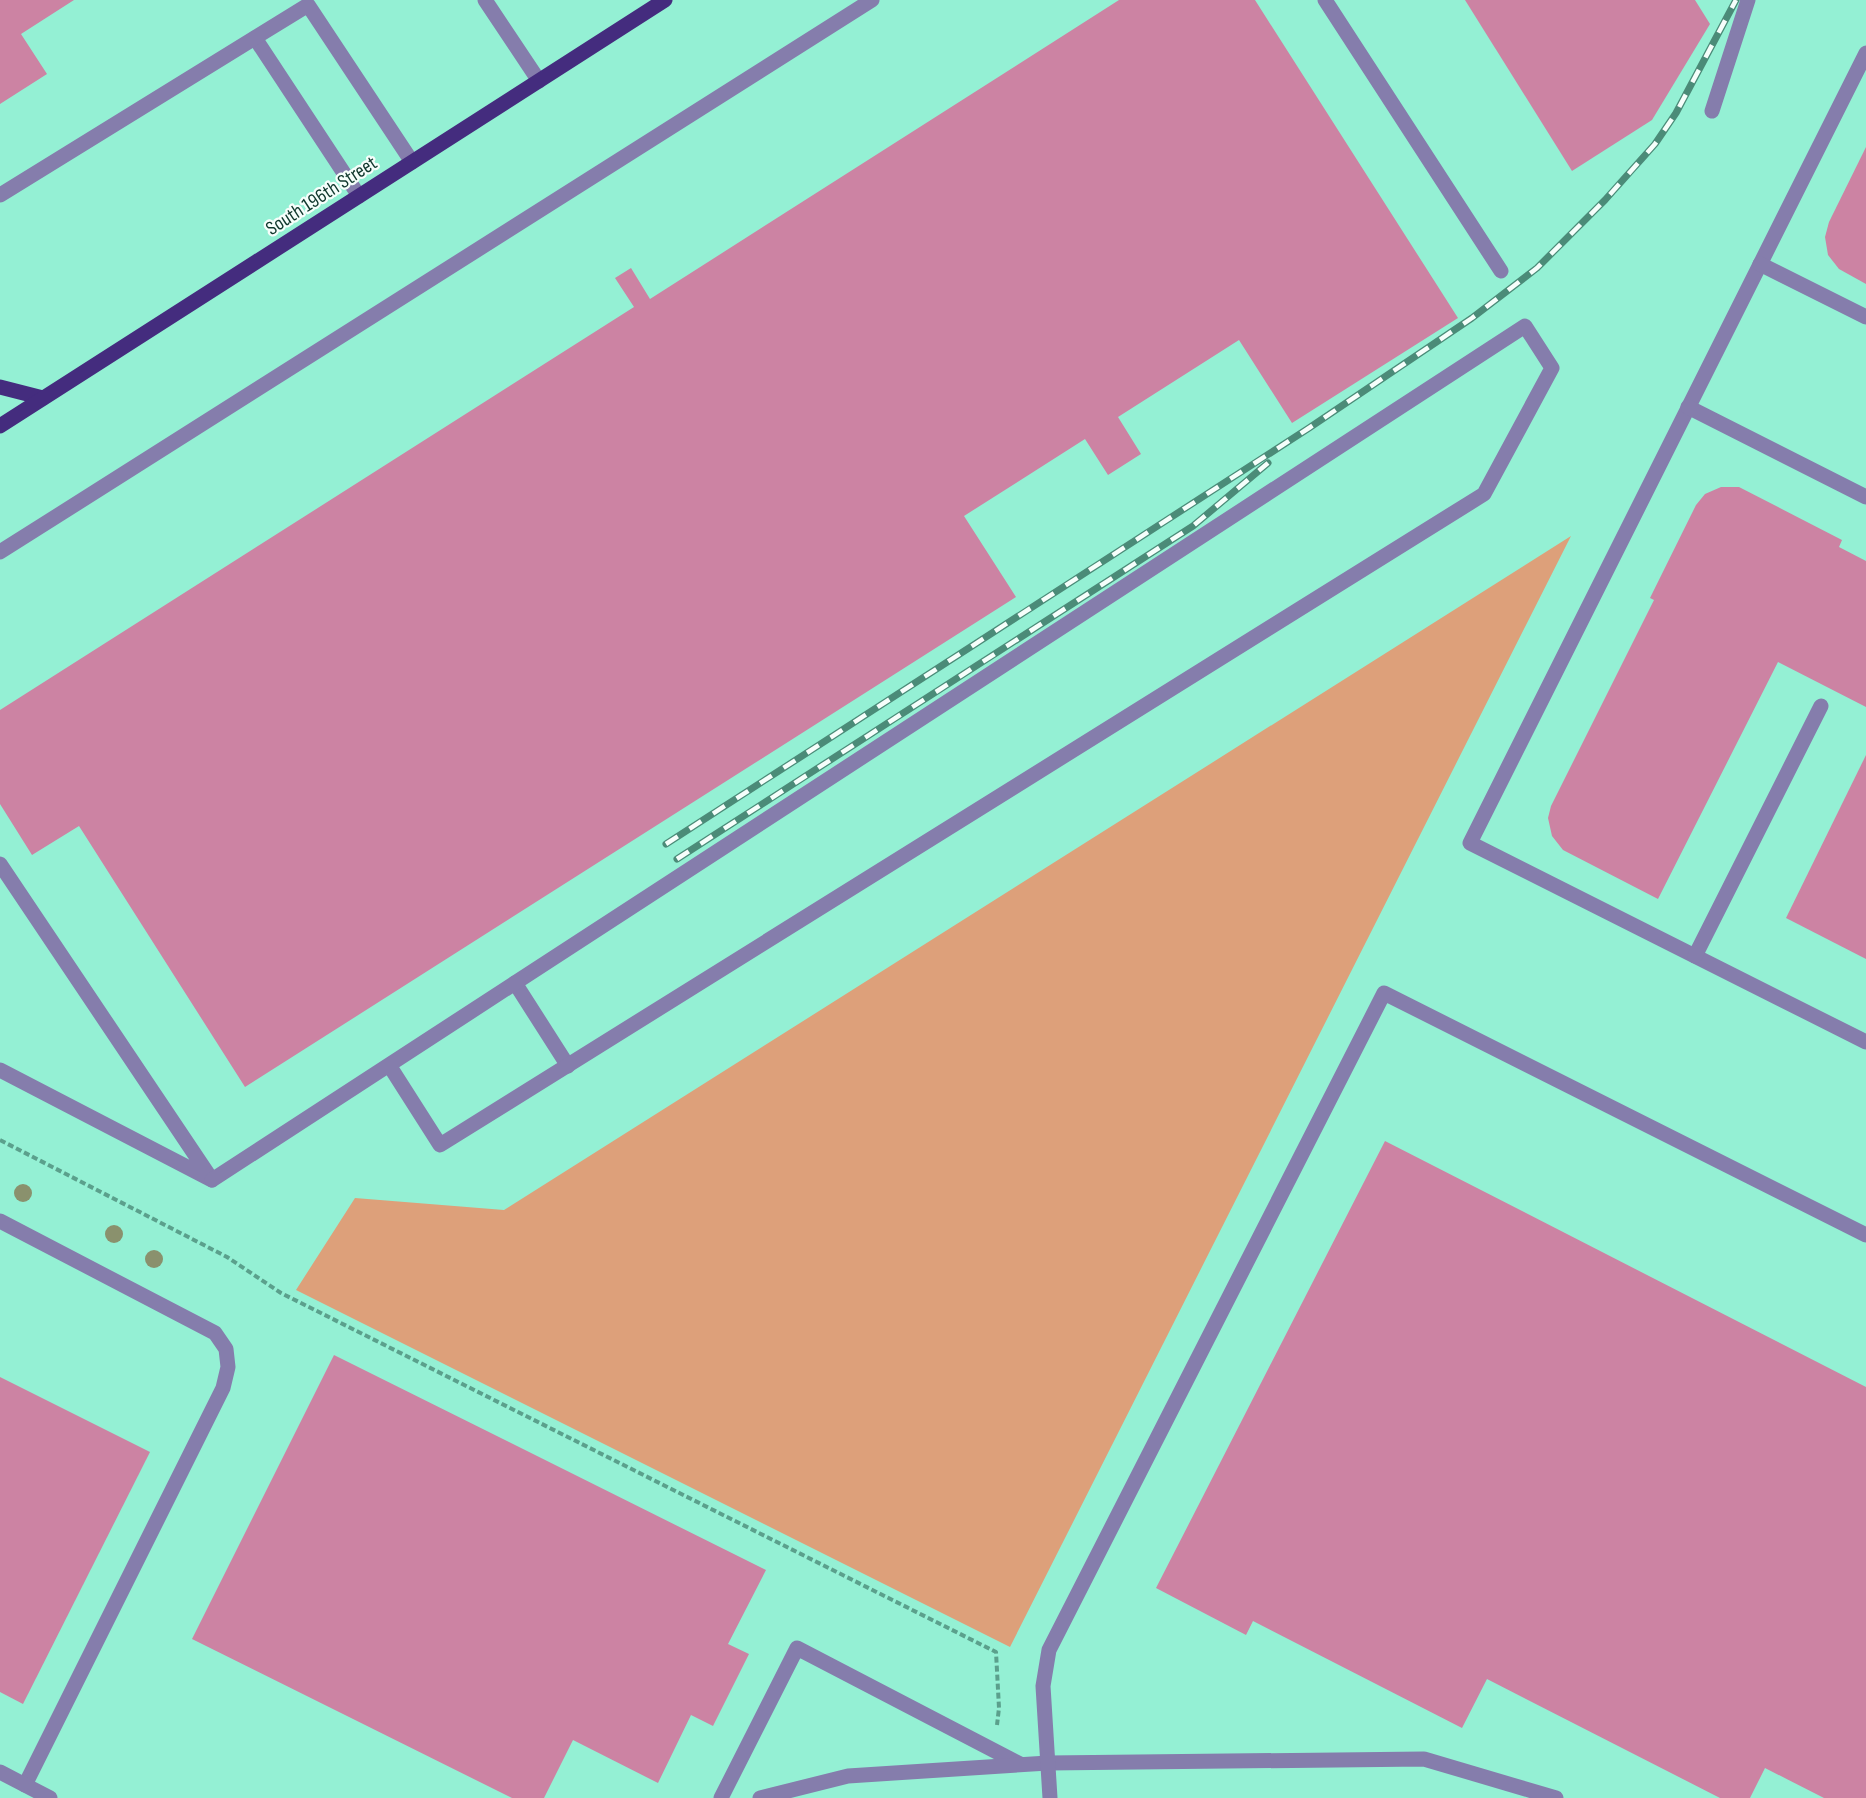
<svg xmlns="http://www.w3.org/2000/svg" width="1866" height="1798" viewBox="0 0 1866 1798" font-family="'Sofia Sans Condensed',sans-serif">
  <rect width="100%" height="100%" fill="#94f0d4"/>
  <path fill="#dda07a" d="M1571,536L1010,1647L296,1290L355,1198L504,1210Z"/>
  <g fill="#cc83a3">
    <path d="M0,0H74L21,34L47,74L0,104Z"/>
    <path d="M1119,0H1255L1458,318L1292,423L1239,340L1118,417L1141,454L1108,475L1085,439L964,516L1016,597L245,1087L79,826L32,855L0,804V710L634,307L615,278L631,268L650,299Z"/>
    <path d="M1465,0H1695L1710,24L1652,120L1572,171Z"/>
    <path d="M1866,147V284L1839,269L1828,255L1825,237L1829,222Z"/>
    <path d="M1721,487H1739L1842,540L1839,547L1866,561V707L1778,662L1658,899L1563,850L1552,836L1548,818L1551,806L1654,600L1650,598L1696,505L1705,494Z"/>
    <path d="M1866,755V959L1786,918Z"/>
    <path d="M1385,1141L1866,1387V1798H1824L1765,1768L1750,1798H1720L1487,1679L1462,1728L1253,1621L1246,1635L1156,1588Z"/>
    <path d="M334,1355L766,1570L728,1644L749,1654L713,1726L691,1715L658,1783L573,1740L544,1798H512L192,1639Z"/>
    <path d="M0,1377L150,1452L23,1704L0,1692Z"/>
  </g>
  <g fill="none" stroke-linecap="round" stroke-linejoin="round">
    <path stroke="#5ba08c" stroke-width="4" stroke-dasharray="6 3" stroke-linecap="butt" d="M0,1140L227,1257L281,1293L996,1652L999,1708L997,1725"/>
    <g stroke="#857dac" stroke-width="15">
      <path d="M485,0L539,81"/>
      <path d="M1325,0L1501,271"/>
      <path d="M255,38L359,196"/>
      <path d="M1866,53L1470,843L1866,1042"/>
      <path d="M1712,111L1748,0"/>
      <path d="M0,195L308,5L412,162"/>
      <path d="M1760,264L1866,317"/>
      <path d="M1688,407L1866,497"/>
      <path d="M0,552L872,0"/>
      <path d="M0,864L212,1180L0,1070"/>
      <path d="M1695,956L1821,706"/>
      <path d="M515,983L568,1066"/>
      <path d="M212,1180L1525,326L1552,368L1484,494L440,1145L389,1065"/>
      <path d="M0,1221L215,1333L226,1349L228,1367L223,1388L25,1785"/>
      <path d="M0,1772L50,1798"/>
      <path d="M721,1798L797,1648L1020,1764"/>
      <path d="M760,1798L848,1776L1048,1763L1424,1759L1556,1798"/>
      <path d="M1050,1798L1043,1686L1049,1650L1384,993L1866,1235"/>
    </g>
    <g stroke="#442c7e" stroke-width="15">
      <path d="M0,387L43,398"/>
      <path d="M0,426L665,0"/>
    </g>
    <g stroke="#4b8b78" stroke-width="7">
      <g id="rail">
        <path d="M666,844L1309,428L1472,318L1537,268L1605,200L1655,144L1676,113L1736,0"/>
        <path d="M677,859L1193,526L1268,463"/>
      </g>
    </g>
    <use href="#rail" stroke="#f6fefb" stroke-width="4.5" stroke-dasharray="14" stroke-linecap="butt"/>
  </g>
  <g fill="#8a916d">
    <circle cx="23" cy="1193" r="9"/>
    <circle cx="114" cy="1234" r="9"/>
    <circle cx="154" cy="1259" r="9"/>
  </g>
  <g text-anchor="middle" stroke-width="4.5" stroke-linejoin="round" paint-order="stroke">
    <g font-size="20" fill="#10382d" stroke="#f6fefb">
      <text transform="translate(321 195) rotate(-33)" y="7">South 196th Street</text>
    </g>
  </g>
</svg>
